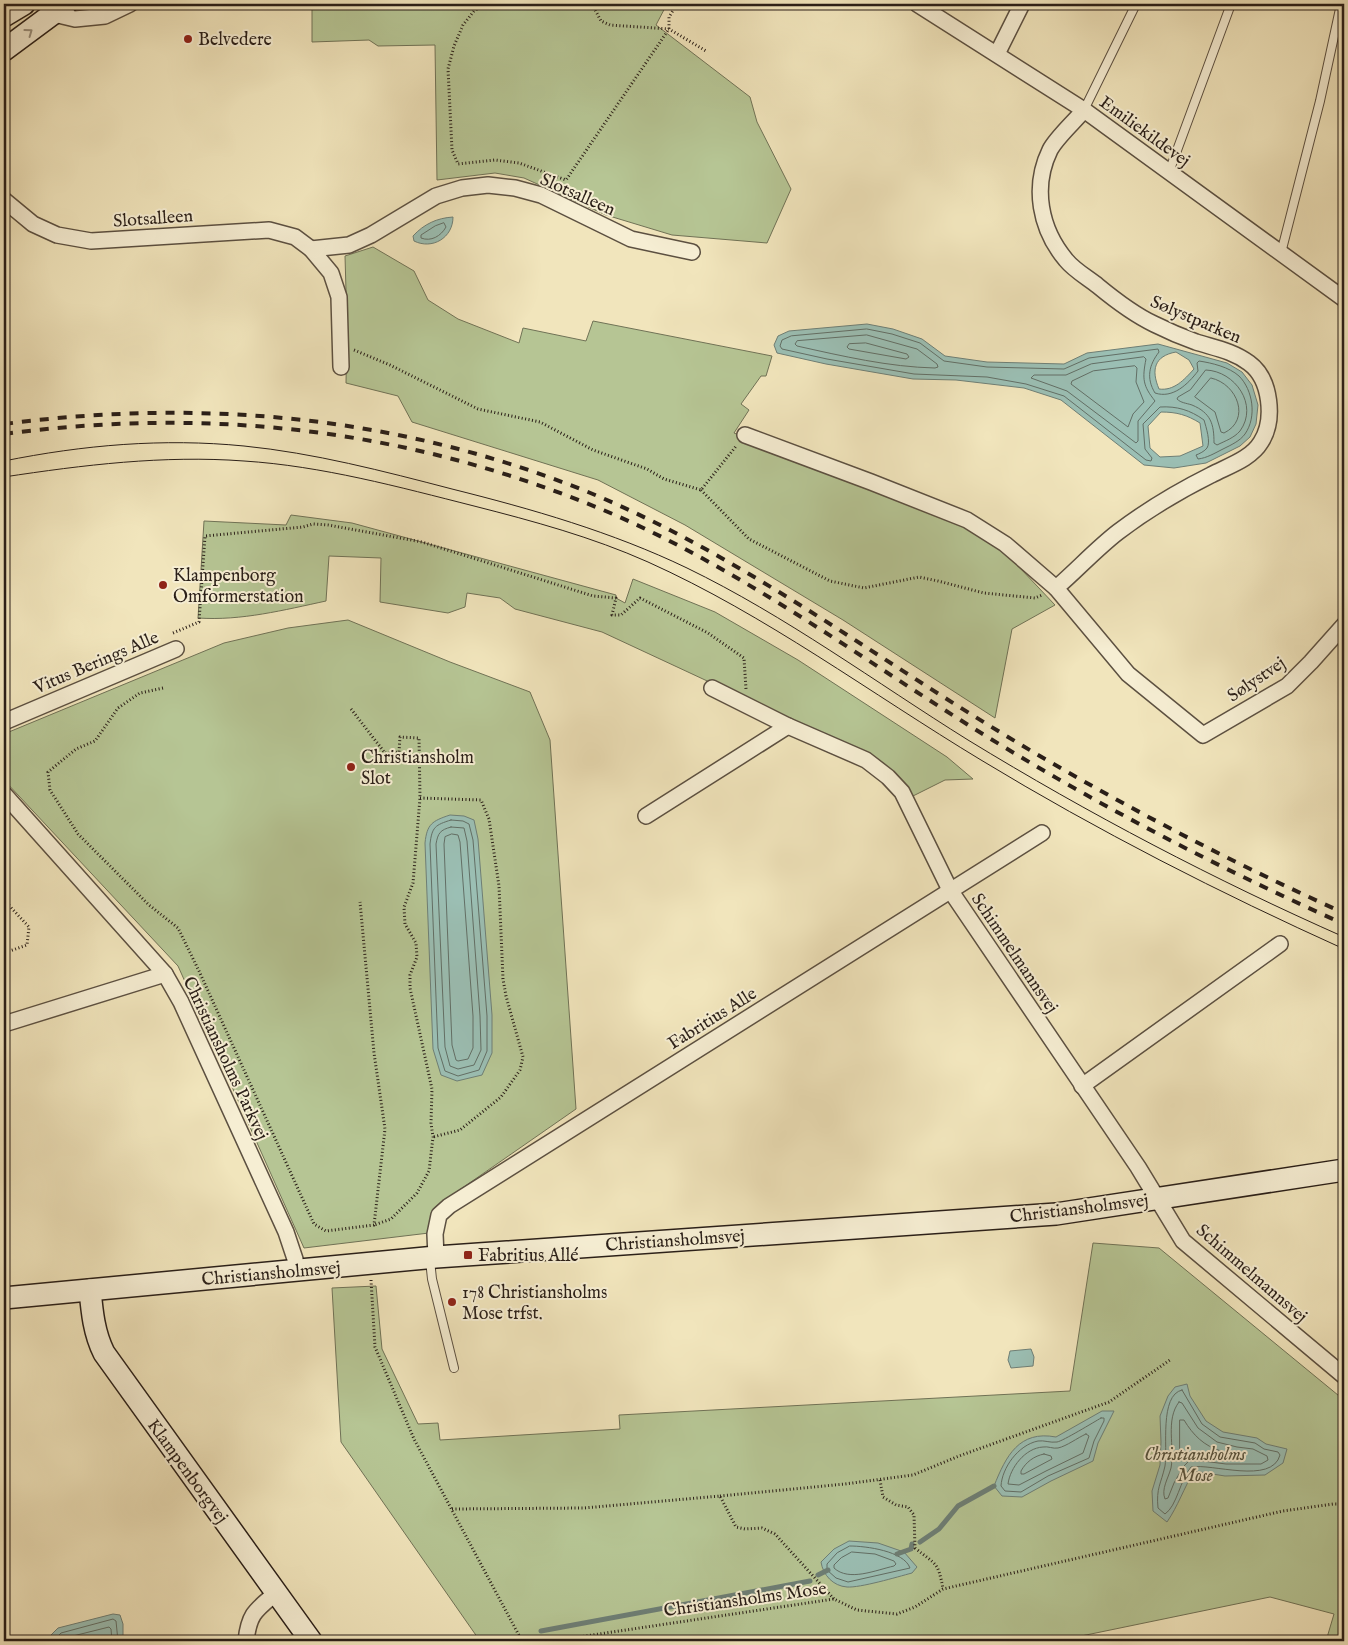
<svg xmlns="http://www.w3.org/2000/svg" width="1348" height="1645" viewBox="0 0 1348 1645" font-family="'IM FELL English',serif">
  <rect width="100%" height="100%" fill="#f1e5bc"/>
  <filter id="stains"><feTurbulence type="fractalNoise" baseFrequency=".004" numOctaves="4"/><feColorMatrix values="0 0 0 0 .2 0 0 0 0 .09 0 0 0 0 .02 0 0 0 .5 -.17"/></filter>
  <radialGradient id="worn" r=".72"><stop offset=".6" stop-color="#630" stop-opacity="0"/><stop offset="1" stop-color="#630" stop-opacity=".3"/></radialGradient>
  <g fill="#b6c594" stroke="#707256">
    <path d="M312,4H667L656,25L750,97L757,122L791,189L767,243L672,235L606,215L524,178L495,173L437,180L435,45L378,46L369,40L312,42Z"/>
    <path d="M373,247L414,271L428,300L458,319L519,343L523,328L586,341L593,321L772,356L766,376H761L741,404L749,410L734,433L966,525L1003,550L1055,605L1012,629L995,718L843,620L685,525L598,480L412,422L398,396L346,383L347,325L345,256Z"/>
    <path d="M291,515L352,523L616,595V598L625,603L633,579L715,612L798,660L947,757L973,779L945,780L911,797L890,769L865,751L791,720L602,632L515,609L500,598L467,593L465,607L448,613L380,602L381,558L329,556L326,601C284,610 241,621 198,618L204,521L286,525Z"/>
    <path d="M348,620L450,662L530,692L550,740L576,1109L435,1207L429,1233L304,1248L178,966L4,780V734L224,643L288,628Z"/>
    <path d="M1093,1243L1159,1248L1344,1400V1641H1326L1334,1614L1270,1597L1057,1641H480L341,1442L332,1288L376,1286L382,1349L418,1424L438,1423L440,1440L620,1429L619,1415L1070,1391Z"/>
  </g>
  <g fill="#9bbfb4" stroke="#6e7f76" fill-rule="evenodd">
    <path d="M453,217C453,238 432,250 414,241L413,236C424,224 437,218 453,217Z"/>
    <path d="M867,324L893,329L922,339L945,356L987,362L1064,364L1087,353L1158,344L1227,363L1242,372L1252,385L1258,405L1256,424L1250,437L1240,446L1206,463L1174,468L1144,465L1061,400L1024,388L956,380L913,379L826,364L777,353L774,345L778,336L789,331ZM1176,352L1189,360L1194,369C1184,380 1174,391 1159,389C1151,370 1154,356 1176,352ZM1161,412C1177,412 1187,415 1200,423L1203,446L1180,456L1160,457L1150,448L1148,426Z"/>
    <path d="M450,815L464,816L474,820L478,839L492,1015V1053L482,1075L457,1081L441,1075L433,1049L425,843C427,824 432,821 450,815Z"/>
    <path d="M1031,1349L1034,1357L1033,1366L1011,1368L1008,1360L1010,1351Z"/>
    <path d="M1187,1384L1190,1396L1206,1421L1223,1432L1257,1438L1266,1444L1287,1449L1283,1463L1265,1475L1225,1476L1194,1471C1184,1488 1178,1506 1167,1522L1153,1511L1152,1491L1160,1465L1161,1442L1160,1416L1168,1396L1175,1387Z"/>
    <path d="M1102,1411H1114L1098,1443L1093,1461L1051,1481L1022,1497L1002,1496L994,1486C1006,1456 1019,1430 1056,1437Z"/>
    <path d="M849,1541L878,1543L904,1552L917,1567L912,1573C897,1577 860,1588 847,1587C833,1586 823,1575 821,1562L834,1549Z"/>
    <path d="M113,1614L120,1615L123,1624V1641H47L48,1638L58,1628Z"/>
  </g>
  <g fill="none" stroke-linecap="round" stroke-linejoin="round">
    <g stroke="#626f66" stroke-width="1">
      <path d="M444,223L446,227C441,236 431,242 421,238V235L435,226Z"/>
      <path d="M867,329L892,334L920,343L944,361L987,367L1064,369L1089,358L1158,349L1159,352C1149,365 1146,378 1155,393C1173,399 1188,384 1198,371L1197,363L1199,361C1212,363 1229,367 1239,376C1253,390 1257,417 1245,434C1240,441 1231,445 1223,449C1215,453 1207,458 1198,459L1196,455C1199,454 1205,451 1207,448C1211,442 1206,427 1204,420C1190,410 1177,406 1160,407L1143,424L1145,449L1152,458L1151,461L1146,460L1064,396L1026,384L987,377L914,374L827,359L782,349L780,346L782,340L791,336Z"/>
      <path d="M867,335L917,349L937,364L938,367L935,368C889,367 842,356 797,346L795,344L797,341Z"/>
      <path d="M866,343L907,354L909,357L906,359L849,349L847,347L849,344Z"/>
      <path d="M1144,357L1146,359C1142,379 1143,386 1155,401L1138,421V441L1136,443L1067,391L1031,378L1034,375H1066L1091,364Z"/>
      <path d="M1135,366L1137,368L1136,382L1144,402L1133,414L1128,427L1071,384L1072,381L1093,371Z"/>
      <path d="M1206,370C1235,371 1259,405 1240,431C1234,438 1225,441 1217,445L1214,443C1214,424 1211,413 1192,405C1186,403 1181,403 1177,399L1178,397L1190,390Z"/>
      <path d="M1211,378C1238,384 1251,420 1224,433L1221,432L1215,412L1195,397Z"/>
      <path d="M451,820L463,821L469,824L473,840L487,1016V1051L479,1070L458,1076L445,1071L438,1048L430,844C432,827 435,825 451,820Z"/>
      <path d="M451,827L464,828L467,841L480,1016L481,1050L474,1065L458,1069L450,1066L445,1047L436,844C438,833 440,830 451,827Z"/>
      <path d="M452,834L458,835L460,842L473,1016V1048L468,1059L458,1061L456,1060L452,1045L444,844L445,837Z"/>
      <path d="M1182,1390L1202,1424L1220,1437L1255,1443L1264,1449L1278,1452L1280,1455C1272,1485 1211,1463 1191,1467C1180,1480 1177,1506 1165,1514L1158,1508C1156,1488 1161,1484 1165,1466C1168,1449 1159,1395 1182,1390Z"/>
      <path d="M1179,1402L1182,1403L1198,1428L1217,1442L1237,1447L1253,1449L1267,1456L1268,1460L1261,1464H1226L1195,1460L1189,1461L1183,1467L1174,1483L1168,1498L1165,1499C1161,1489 1168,1479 1171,1468C1175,1447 1165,1420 1179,1402Z"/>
      <path d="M1101,1418H1104V1421L1094,1441L1089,1458L1048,1476L1021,1492L1005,1491L1001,1486C1002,1468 1018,1445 1038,1441C1044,1440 1050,1443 1057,1442C1063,1441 1094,1422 1101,1418Z"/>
      <path d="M1180,1420H1184C1193,1435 1204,1446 1221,1451V1455L1194,1453L1180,1456Z"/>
      <path d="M1086,1434L1089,1436L1083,1453L1046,1471L1019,1485L1008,1484C1010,1468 1025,1448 1043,1447C1048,1446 1053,1449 1058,1448C1067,1446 1077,1438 1086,1434Z"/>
      <path d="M1044,1454L1051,1456L1052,1459L1024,1474H1021V1471C1026,1462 1034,1456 1044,1454Z"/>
      <path d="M850,1546C866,1546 904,1551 910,1568L848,1582L836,1578L827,1570V1564L837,1553Z"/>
      <path d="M852,1552L875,1554L894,1561L896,1564L894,1566C876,1570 849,1582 834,1568V1565L841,1558Z"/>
      <path d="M53,1641L61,1633L113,1619L116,1621L118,1641"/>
      <path d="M61,1641L65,1638L109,1627L111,1629L112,1641"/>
    </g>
    <g stroke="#6e7f76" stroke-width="5">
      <path d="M920,1542L939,1529L958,1506L994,1486"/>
      <path d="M897,1554L911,1549L912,1544"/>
      <path d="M818,1575L828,1570"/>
      <path d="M541,1631L810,1581"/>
    </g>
    <g stroke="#5c5041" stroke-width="10">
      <g id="lane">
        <path d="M1084,110L1136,4"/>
        <path d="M1169,172L1231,4"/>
        <path d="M1281,253L1320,101L1341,4"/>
        <path d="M430,1260L432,1279L454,1368"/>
      </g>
    </g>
    <g stroke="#5c5041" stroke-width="18">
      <g id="street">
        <path d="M47,4L54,14L75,19L105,16L130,4"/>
        <path d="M917,4L1084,110L1344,299"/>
        <path d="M997,54L1022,4"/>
        <path d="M1084,110C1075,121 1056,138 1050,150C1032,187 1040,229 1066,260C1074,270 1088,278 1098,286C1115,300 1135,315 1154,324C1168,331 1182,337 1196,342C1215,348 1233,351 1249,363C1271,379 1275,420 1261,442C1251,459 1228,466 1211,475C1179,491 1147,510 1118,532C1096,549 1077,570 1056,588L1128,674L1203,735L1287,686L1311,662L1344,625"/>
        <path d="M4,200L33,224L57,235L91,241L269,230L295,237L311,249L331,273L339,297L341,367"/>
        <path d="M311,249L349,245L371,235L436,196L462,188L488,185L515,188L541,195L631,239L692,252"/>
        <path d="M745,435L871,482L967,520L1005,544L1056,588"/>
        <path d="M712,688L788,726"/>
        <path d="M4,722L176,649"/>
        <path d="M4,794L165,974L181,1002L286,1232L295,1259L296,1271"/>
        <path d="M646,816L788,726L866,760L888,777L902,792L950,890L1138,1167L1183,1241L1344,1376"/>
        <path d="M4,1024L165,974"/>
        <path d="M1082,1086L1280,944"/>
        <path d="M436,1257L435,1234L439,1215L449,1206L1042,833"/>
        <path d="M246,1641C249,1613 256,1610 276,1593"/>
      </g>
    </g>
    <g stroke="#2a1f18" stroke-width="24">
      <g id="secondary">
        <path d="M4,16L24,4"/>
        <path d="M4,50L66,4"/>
        <path d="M90,1290C92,1312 94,1333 104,1353L311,1641"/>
        <path d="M4,1298L436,1257L1056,1214L1344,1170"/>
      </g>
    </g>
    <g stroke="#2a1f18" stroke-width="3" stroke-dasharray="1 2.5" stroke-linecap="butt">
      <path d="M486,4L474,11L463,25L454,46L448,69L452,150L458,164L495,160L519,163L566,180L669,29V17L677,4"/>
      <path d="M592,4L601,21L610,25L669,29L706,51"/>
      <path d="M354,350L390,365L478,409L540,422L593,450L647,469L664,479L701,490L737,445"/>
      <path d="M701,490L749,539L830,581L864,588L919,577L938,581L984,593L1035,598L1042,595"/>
      <path d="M173,633L199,622L205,536L303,527L313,524L328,525L422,542L593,596L616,598L612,615H621L640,598L708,633L744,658L746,689"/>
      <path d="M163,688L140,693L118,708L95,741L76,749L48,772L50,790L78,834L149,905L178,928L199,971L314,1224L326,1231L374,1225L385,1129L374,1053L360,902"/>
      <path d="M351,709L385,753L399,752L400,737L419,738L420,798L413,883L404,907L405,924L416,943L417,957L410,975V988L432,1089L431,1123L433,1137L429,1171L417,1193L391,1219L374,1225"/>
      <path d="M420,798L481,800L489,819L499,886L503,979L506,996L523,1057L520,1070L501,1097L460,1130L433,1137"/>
      <path d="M4,900L29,927L27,945L4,953"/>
      <path d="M371,1280L375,1347L414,1439L522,1641"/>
      <path d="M880,1480L883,1497L896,1505L908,1507L914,1515L915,1548C936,1565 938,1561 943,1589"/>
      <path d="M720,1496L845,1484L913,1475L959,1456L1109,1402L1170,1360"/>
      <path d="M452,1509L584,1508L720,1496L736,1527L745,1529L762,1528L775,1534L834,1599"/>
      <path d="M552,1641L834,1599L857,1610L897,1614L915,1607L943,1589L1283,1511L1333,1504H1344"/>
    </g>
    <use href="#lane" stroke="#f6eed3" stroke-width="8"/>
    <use href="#street" stroke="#f6eed3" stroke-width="15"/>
    <use href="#secondary" stroke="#f6eed3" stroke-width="21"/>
    <g stroke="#2a1f18" stroke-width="1">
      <path d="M4,461C83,445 163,438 244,446C314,453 383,471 452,489C532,509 612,532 687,568C786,616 875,682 968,740C1089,814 1215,880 1344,937"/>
      <path d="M4,477C83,465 164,455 244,461C322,466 399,487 474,506C533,521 592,537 648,562C766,615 870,693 981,760C1098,831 1220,893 1344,949"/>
    </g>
    <g stroke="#2a1f18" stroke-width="4" stroke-dasharray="9 9" stroke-linecap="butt">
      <path d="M4,424C205,398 399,416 588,492C724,548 844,635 969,713C1089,788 1215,855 1344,913"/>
      <path d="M4,434C216,406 417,430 615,515C738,569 848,649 962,721C1084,798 1212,865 1344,924"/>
    </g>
  </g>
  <defs><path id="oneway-chevron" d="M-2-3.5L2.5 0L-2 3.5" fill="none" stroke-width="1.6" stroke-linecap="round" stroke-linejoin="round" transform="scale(1.25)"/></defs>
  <use stroke="#9a917f" href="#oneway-chevron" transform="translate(29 32) rotate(-36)"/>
  <g fill="#8f2418" stroke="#f6eed3" stroke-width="2">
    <circle cx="188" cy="39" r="5"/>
    <circle cx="163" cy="585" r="5"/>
    <circle cx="351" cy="767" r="5"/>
    <rect x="463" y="1250" width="10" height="10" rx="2.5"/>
    <circle cx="452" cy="1302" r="5"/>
  </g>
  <g text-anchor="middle" stroke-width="4" stroke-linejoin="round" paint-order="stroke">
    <g font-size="18" fill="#2a1f18" stroke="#f6eed3" text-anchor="start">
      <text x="198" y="45">Belvedere</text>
      <text x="173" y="581">Klampenborg<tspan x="173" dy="21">Omformerstation</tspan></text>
      <text x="361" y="763">Christiansholm<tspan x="361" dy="21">Slot</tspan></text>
      <text x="478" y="1261">Fabritius Allé</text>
      <text x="462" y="1298">178 Christiansholms<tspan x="462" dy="21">Mose trfst.</tspan></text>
    </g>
    <g font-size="18" fill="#2a1f18" stroke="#f6eed3">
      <text transform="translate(1145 131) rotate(36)" y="6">Emiliekildevej</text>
      <text transform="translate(578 194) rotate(24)" y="6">Slotsalleen</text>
      <text transform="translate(153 218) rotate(-4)" y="6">Slotsalleen</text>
      <text transform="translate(1196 319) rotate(23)" y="6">Sølystparken</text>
      <text transform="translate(96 662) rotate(-23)" y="6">Vitus Berings Alle</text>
      <text transform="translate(1256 679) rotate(-34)" y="6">Sølystvej</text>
      <text transform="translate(1015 953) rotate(56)" y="6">Schimmelmannsvej</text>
      <text transform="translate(712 1018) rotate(-32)" y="6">Fabritius Alle</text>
      <text transform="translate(226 1058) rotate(65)" y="6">Christiansholms Parkvej</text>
      <text transform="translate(1079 1208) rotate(-7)" y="6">Christiansholmsvej</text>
      <text transform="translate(675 1240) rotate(-4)" y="6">Christiansholmsvej</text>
      <text transform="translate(271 1273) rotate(-5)" y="6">Christiansholmsvej</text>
      <text transform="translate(1252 1273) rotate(41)" y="6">Schimmelmannsvej</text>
      <text transform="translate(188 1471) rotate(54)" y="6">Klampenborgvej</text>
      <text transform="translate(745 1599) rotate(-8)" y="6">Christiansholms Mose</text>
    </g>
    <g font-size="18" font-style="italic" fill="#54513d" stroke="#f6eed3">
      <text x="1195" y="1460">Christiansholms<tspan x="1195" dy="21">Mose</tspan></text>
    </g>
  </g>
  <rect width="1348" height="1645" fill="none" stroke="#f1e5bc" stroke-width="20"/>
  <rect x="5" y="5" width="1338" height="1635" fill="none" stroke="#2a1f18" stroke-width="2.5"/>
  <rect x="10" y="10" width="1328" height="1625" fill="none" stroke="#2a1f18"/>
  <rect width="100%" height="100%" filter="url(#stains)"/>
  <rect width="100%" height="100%" fill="url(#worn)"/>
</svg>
